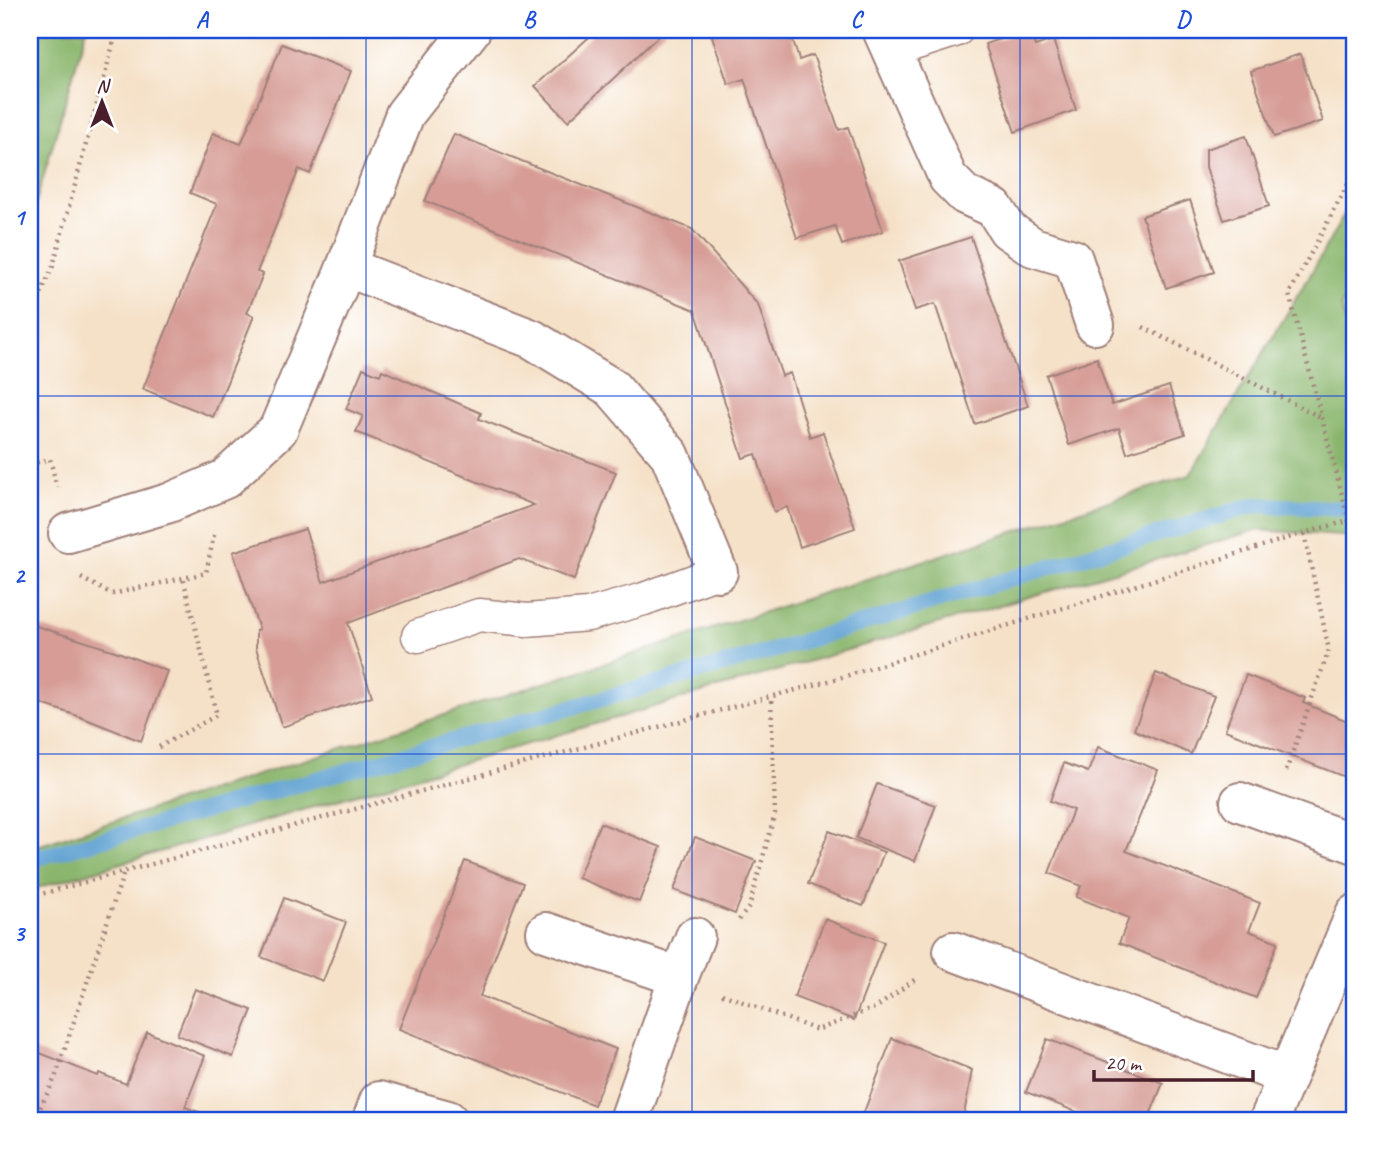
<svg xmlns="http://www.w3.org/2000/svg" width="1385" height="1150" viewBox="0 0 1385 1150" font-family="Caveat,sans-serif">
  <rect width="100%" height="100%" fill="#fff"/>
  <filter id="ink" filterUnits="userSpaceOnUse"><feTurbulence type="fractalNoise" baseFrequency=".0143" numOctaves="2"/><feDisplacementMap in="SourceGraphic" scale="14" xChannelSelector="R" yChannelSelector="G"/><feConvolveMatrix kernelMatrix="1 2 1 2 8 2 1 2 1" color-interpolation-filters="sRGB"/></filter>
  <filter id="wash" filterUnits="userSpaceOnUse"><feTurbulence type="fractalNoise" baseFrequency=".00686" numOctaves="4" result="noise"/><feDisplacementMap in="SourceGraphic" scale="28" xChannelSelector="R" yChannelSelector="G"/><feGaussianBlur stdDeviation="1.57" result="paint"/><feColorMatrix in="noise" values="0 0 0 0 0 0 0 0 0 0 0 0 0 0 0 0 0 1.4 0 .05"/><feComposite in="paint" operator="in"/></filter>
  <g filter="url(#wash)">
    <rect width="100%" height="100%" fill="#f5e1c8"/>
    <path fill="#acd37d" stroke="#7b7954" stroke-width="2" d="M1355,287V361L1341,305Z"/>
    <g fill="#89b56c" stroke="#6a6a4c" stroke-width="2">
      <path d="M30,30H86L30,223Z"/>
      <path d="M1355,195V287L1341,305L1355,361V537L1257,530L30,890V836L34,847L1190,475L1316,265Z"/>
    </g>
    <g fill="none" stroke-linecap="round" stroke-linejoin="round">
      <path stroke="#5fa1d2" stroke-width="16" d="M30,860L758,655L1255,505L1355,509"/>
    </g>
    <g id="blocks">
      <g fill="#d69c95">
        <path d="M597,30H665L568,121L535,86Z"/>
        <path d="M710,30H790L799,60L813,55L839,130L848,127L883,231L842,245L835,226L797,238L744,79L728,84Z"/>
        <path d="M1026,30H1029L1035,46L1053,40L1076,110L1015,132L985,44Z"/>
        <path d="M282,44L351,71L310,174L299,169L257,272L263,274L247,313L254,316L213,417L143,389L217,204L190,193L213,133L241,144Z"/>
        <path d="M1300,54L1323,121L1274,137L1251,71Z"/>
        <path d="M454,134L692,229L758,305L782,376L790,373L810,437L823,432L855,528L800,547L787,507L774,512L756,454L743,458L695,310L425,201Z"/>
        <path d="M1246,136L1269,206L1224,220L1206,167V149Z"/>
        <path d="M1190,200L1214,272L1166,288L1142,216Z"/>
        <path d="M971,237L1028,406L975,424L935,304L915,310L899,261Z"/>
        <path d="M1097,358L1112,405L1169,386L1185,434L1127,453L1119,428L1069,445L1046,375Z"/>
        <path d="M363,368L380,375L382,370L481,413L479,419L616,472L574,580L519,559L348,623L372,696L282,727L256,648V630L259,629L233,552L305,529L323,582L534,505L356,432L363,416L346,409Z"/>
        <path d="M30,624L118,652L167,671L141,741L78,716L30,700Z"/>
        <path d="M1156,673L1214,696L1191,754L1134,730Z"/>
        <path d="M1246,675L1305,698L1303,703L1355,724V781L1225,730Z"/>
        <path d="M1098,747L1158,770L1126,851L1260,903L1249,931L1278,942L1256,998L1119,943L1129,918L1076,897L1081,886L1049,873L1073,810L1050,801L1064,763L1088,772Z"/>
        <path d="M877,784L936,805L915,861L856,838Z"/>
        <path d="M600,823L661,847L639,902L578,878Z"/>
        <path d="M829,831L884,852L863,906L808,884Z"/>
        <path d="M695,837L756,861L735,914L674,890Z"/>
        <path d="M465,861L523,883L480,996L616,1049L594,1105L399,1029Z"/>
        <path d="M284,898L346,922L323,981L261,957Z"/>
        <path d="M825,919L884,942L854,1020L794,997Z"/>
        <path d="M195,989L252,1010L233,1057L177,1035Z"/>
        <path d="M147,1032L205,1056L185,1107L212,1117L211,1120H30V1049L98,1076L99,1073L126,1084Z"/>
        <path d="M892,1038L972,1070L963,1120H861Z"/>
        <path d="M1047,1039L1163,1083L1148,1120H1097L1026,1092Z"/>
      </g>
    </g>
  </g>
  <g filter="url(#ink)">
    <use href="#blocks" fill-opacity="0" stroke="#a0807a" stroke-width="2"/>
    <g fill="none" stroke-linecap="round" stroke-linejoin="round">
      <g stroke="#a0807a" stroke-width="35">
        <g id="service">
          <path d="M892,51L957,30"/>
          <path d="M418,636L479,615L527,620L588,615L644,599L718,572"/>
        </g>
      </g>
      <g stroke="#a0807a" stroke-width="42">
        <g id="minor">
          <path d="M882,30L948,178L965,195L994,208L1008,230L1033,247L1073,259L1095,325"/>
          <path d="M346,267L532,339L612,388L670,455L718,572"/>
          <path d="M68,533L169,503L225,479L278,430L346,267L405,114L471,30"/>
          <path d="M1240,802L1355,844"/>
          <path d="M546,932L679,977L629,1120"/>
          <path d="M953,951L1287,1076"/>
          <path d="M679,977L695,937"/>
          <path d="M372,1120L379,1101L448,1120"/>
          <path d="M1269,1120L1355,914"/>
        </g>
      </g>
      <g stroke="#a0807a" stroke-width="4.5" stroke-dasharray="2 5" stroke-linecap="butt">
        <path d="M30,319L53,266L117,30"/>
        <path d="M1143,327L1322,418"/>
        <path d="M30,464L50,459L57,487"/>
        <path d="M1349,521L1289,294L1355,171"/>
        <path d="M81,578L112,594L206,573L214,535"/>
        <path d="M159,747L217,715L183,578"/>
        <path d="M1286,771L1329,650L1304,533"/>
        <path d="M30,897L836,679L1304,533L1355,519"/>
        <path d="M739,920L749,907L775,814L771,697"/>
        <path d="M722,994L817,1030L877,1007L917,978"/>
        <path d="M34,1120L55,1078L124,872"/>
      </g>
      <use href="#service" stroke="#fff" stroke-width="32"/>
      <use href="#minor" stroke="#fff" stroke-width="38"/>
    </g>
  </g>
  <path fill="none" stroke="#1d4ed8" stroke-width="2" stroke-opacity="0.55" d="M366,30V1120M692,30V1120M1020,30V1120M30,396H1355M30,754H1355"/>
  <rect width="1385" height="1150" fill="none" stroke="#fff" stroke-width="77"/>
  <g transform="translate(102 102)" stroke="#ffffff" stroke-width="5" paint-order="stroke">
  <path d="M0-5L12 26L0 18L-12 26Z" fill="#4a1f2b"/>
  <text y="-10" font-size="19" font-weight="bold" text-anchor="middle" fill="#4a1f2b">N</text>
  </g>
  <path d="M1094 1070v10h159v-10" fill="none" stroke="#4a1f2b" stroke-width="3.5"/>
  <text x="1105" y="1070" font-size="21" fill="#4a1f2b" stroke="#ffffff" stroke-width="5" paint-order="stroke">20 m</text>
  <rect x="38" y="38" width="1308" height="1074" fill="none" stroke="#1d4ed8" stroke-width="2.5"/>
  <g font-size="23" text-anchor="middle" font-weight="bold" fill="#1d4ed8">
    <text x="202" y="27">A</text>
    <text x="529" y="27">B</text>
    <text x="856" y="27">C</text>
    <text x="1183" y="27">D</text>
    <text x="19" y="225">1</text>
    <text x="19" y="583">2</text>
    <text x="19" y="941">3</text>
  </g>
</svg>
